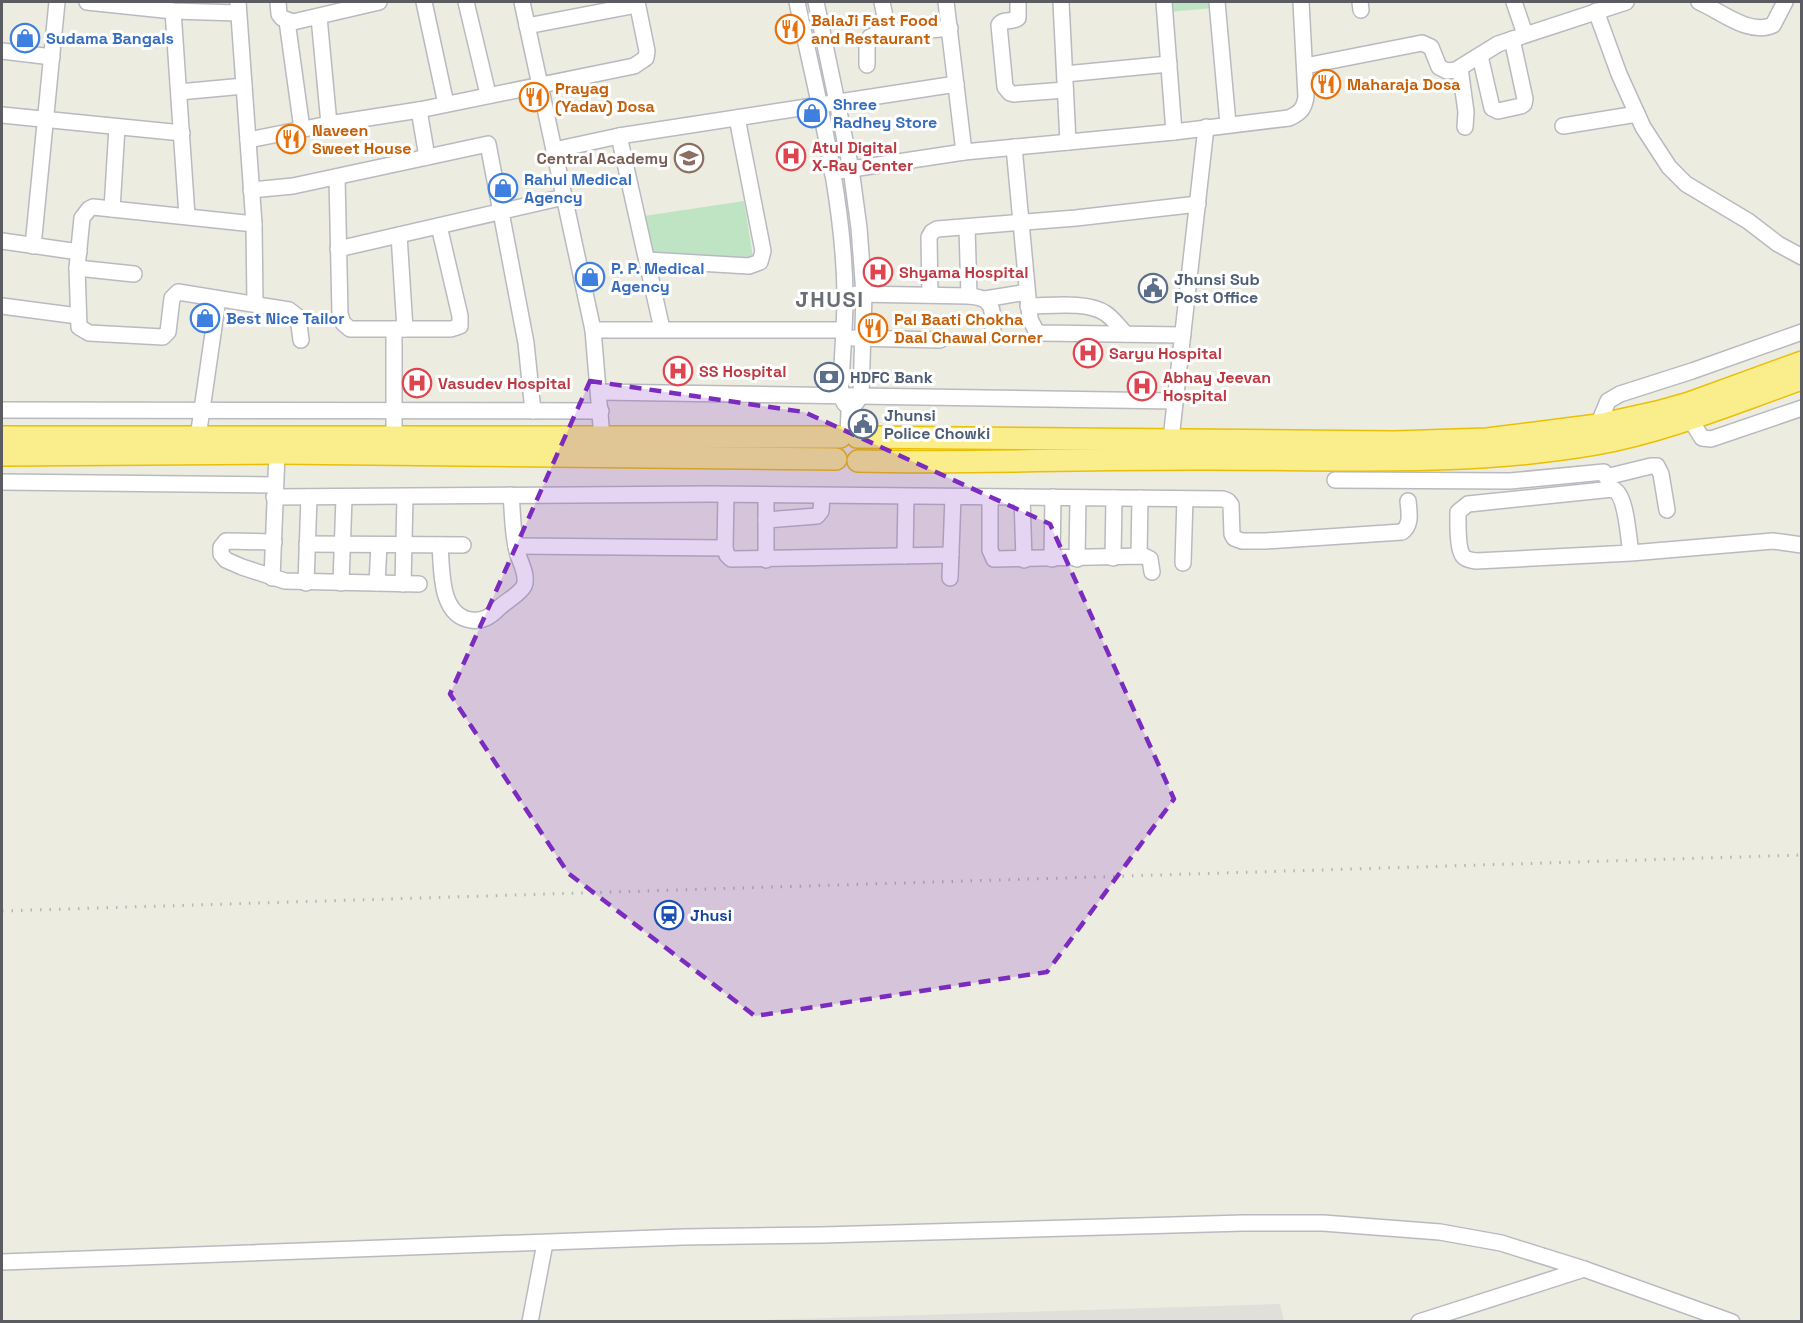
<svg xmlns="http://www.w3.org/2000/svg" width="1803" height="1323" viewBox="0 0 1803 1323" font-family="'Space Grotesk',sans-serif">
  <rect width="100%" height="100%" fill="#edece1"/>
  <path fill="#e0dfd9" d="M1280,1304L1284,1321H731Z"/>
  <g fill="#bee4c3">
    <path d="M1167,2H1213L1214,8L1168,12Z"/>
    <path d="M744,201L753,257L704,264L651,258L644,216Z"/>
  </g>
  <g fill="none" stroke-linecap="round" stroke-linejoin="round">
    <g stroke="#b9bac0" stroke-width="18">
      <g id="minor">
        <path d="M87,2L173,11L238,13"/>
        <path d="M238,2L254,224L255,304"/>
        <path d="M278,2L279,14L282,18L293,22L379,2"/>
        <path d="M424,2L446,104"/>
        <path d="M466,2L488,94"/>
        <path d="M522,2L593,330L602,438"/>
        <path d="M797,2C817,96 844,197 845,295C845,328 842,362 840,395L845,404"/>
        <path d="M816,2L851,169L859,228L864,294L861,396L849,412L848,434"/>
        <path d="M882,2L886,22L892,31L902,33L950,28"/>
        <path d="M946,2L964,152"/>
        <path d="M1018,2V18C1012,23 1003,18 999,25L1005,87L1010,93L1014,94L1065,90"/>
        <path d="M1061,2L1068,142"/>
        <path d="M1164,2L1174,132"/>
        <path d="M1217,2L1228,124"/>
        <path d="M1360,2L1361,10"/>
        <path d="M1514,2L1525,34"/>
        <path d="M1699,2C1721,11 1749,36 1773,25L1785,2"/>
        <path d="M173,11L187,216"/>
        <path d="M1596,11L1619,74L1643,127L1669,167L1686,184L1748,221L1778,244L1802,257"/>
        <path d="M319,17L329,124"/>
        <path d="M287,21L302,129"/>
        <path d="M527,26L637,5"/>
        <path d="M2,51L52,57"/>
        <path d="M1480,56L1492,108L1498,111L1521,106L1524,104L1525,99L1512,39"/>
        <path d="M867,65V47L870,37L889,28"/>
        <path d="M1305,66L1422,43L1431,47L1439,67L1447,71L1456,70L1498,44L1626,2"/>
        <path d="M1460,68L1466,112L1465,127"/>
        <path d="M1065,74L1169,64"/>
        <path d="M179,92L244,86"/>
        <path d="M419,110L427,157"/>
        <path d="M2,115L182,133"/>
        <path d="M1563,126L1637,114"/>
        <path d="M619,136L662,329"/>
        <path d="M248,140L329,124L419,110L634,66L646,58L647,51L637,2"/>
        <path d="M1014,147L1030,319L1036,331L1041,333L1183,335"/>
        <path d="M554,150L619,136L956,84"/>
        <path d="M832,172L964,152L1174,132L1289,118C1300,113 1304,109 1306,97L1301,2"/>
        <path d="M337,177L340,314L343,323L350,329H451L460,326V316L439,226"/>
        <path d="M251,190L293,186L488,144L526,343L533,411"/>
        <path d="M112,209L117,127"/>
        <path d="M254,224L112,209L93,207L89,209L82,218L77,268L79,327L89,333L163,337L168,332L172,298L178,292L289,310L298,317L301,340"/>
        <path d="M399,235L405,329"/>
        <path d="M2,241L79,252"/>
        <path d="M33,246L57,2"/>
        <path d="M338,249L564,197"/>
        <path d="M647,260L749,266L760,262L763,251L737,118"/>
        <path d="M77,268L134,274"/>
        <path d="M856,294L969,296L967,227"/>
        <path d="M930,295L929,237L932,232L937,229L1076,218L1198,204"/>
        <path d="M969,296C997,298 992,312 993,335"/>
        <path d="M985,299L1027,292"/>
        <path d="M2,306L78,316"/>
        <path d="M1028,306C1050,306 1087,301 1105,313C1113,318 1119,327 1126,334"/>
        <path d="M394,329V437"/>
        <path d="M593,330H843"/>
        <path d="M853,338L940,340"/>
        <path d="M599,392L1175,401"/>
        <path d="M2,410L601,411"/>
        <path d="M1690,419L1702,438L1711,439L1802,408"/>
        <path d="M1598,425L1608,401L1620,394L1692,371L1802,332"/>
        <path d="M198,437L218,299"/>
        <path d="M1171,439L1206,127"/>
        <path d="M1606,477L1651,466H1657L1661,474L1667,510"/>
        <path d="M1335,480L1510,481L1604,472"/>
        <path d="M2,482L275,485"/>
        <path d="M726,495L725,548L727,555L731,559L951,555"/>
        <path d="M766,495V560"/>
        <path d="M274,497L709,494L1223,499L1228,501L1231,505L1232,534L1234,538L1242,541H1265L1402,532C1412,525 1409,512 1408,501"/>
        <path d="M990,497V550L994,559L1144,556L1150,559L1152,572"/>
        <path d="M1022,497L1024,560"/>
        <path d="M766,520L817,516L821,511L822,496"/>
        <path d="M274,542L226,541L221,547V554L226,560L242,567L285,581L419,584"/>
        <path d="M307,544L463,545"/>
        <path d="M440,545C442,568 439,616 471,620C483,622 491,616 499,608C506,601 520,594 524,586C528,577 521,563 518,555C512,535 513,515 511,495"/>
        <path d="M516,546L725,548"/>
        <path d="M1631,553C1628,538 1627,495 1613,489L1468,504L1458,512C1458,522 1457,548 1463,556C1466,560 1471,560 1476,561L1631,553L1773,541L1802,545"/>
        <path d="M905,556L906,497"/>
        <path d="M1139,556L1140,498"/>
        <path d="M1113,558L1114,498"/>
        <path d="M1052,559L1053,497"/>
        <path d="M1077,559L1078,498"/>
        <path d="M1183,563L1185,499"/>
        <path d="M272,578L277,453"/>
        <path d="M950,578L953,497"/>
        <path d="M306,583L309,497"/>
        <path d="M341,583L344,498"/>
        <path d="M377,583L379,545"/>
        <path d="M403,584L405,497"/>
        <path d="M2,1262L683,1237L822,1235L1243,1223H1323L1440,1232L1501,1243L1584,1269L1732,1322"/>
        <path d="M530,1322L545,1243"/>
        <path d="M1419,1322L1584,1269"/>
      </g>
    </g>
    <g stroke="#e9c005" stroke-width="24">
      <g id="highway">
        <path d="M2,437H840"/>
        <path d="M857,437L1394,442L1487,439L1598,425L1657,412L1689,403L1802,362"/>
        <path d="M2,455L277,453L836,459"/>
        <path d="M858,461C976,464 1094,458 1213,459C1340,459 1470,466 1596,444C1667,431 1733,403 1802,379"/>
      </g>
    </g>
    <use href="#minor" stroke="#fff" stroke-width="15"/>
    <use href="#highway" stroke="#faed8b" stroke-width="21"/>
    <path stroke="#b4b5b5" stroke-width="3" stroke-dasharray="1.5 8" stroke-linecap="butt" d="M2,911L1802,855"/>
  </g>
  <path fill="#7b2cbf" fill-opacity="0.2" stroke="#7b2cbf" stroke-width="4.5" stroke-dasharray="12 8" stroke-linejoin="round" d="M590,381L804,412L1050,524L1174,799L1047,972L755,1016L568,873L450,694Z"/>
  <defs>
    <g id="restaurant-ring" transform="scale(1.5)"><circle r="9.5" fill="#fff" stroke="#e8710a" stroke-width="1.5"/><path d="M-5-6h1v4h1v-4h1v4h1v-4h1v5L-1.5 .5V6h-2V.5L-5-1ZM5-6V6H3V1.5H1.5Q1.5-4 5-6Z" fill="#e8710a"/></g>
    <g id="shop-ring" transform="scale(1.5)"><circle r="9.5" fill="#fff" stroke="#3f7fe0" stroke-width="1.5"/><path d="M-5-2.5h2.3a2.7 3.5 0 0 1 5.4 0H5L5.5 6h-11ZM-1.5-2.5h3a1.5 2.3 0 0 0-3 0Z" fill="#3f7fe0"/></g>
    <g id="hospital-ring" transform="scale(1.5)"><circle r="9.5" fill="#fff" stroke="#e0444e" stroke-width="1.5"/><path d="M-5-5h3v3.5h4V-5h3V5h-3V1.5h-4V5h-3Z" fill="#e0444e"/></g>
    <g id="school-ring" transform="scale(1.5)"><circle r="9.5" fill="#fff" stroke="#8d6e63" stroke-width="1.5"/><path d="M0-5L7-2L0 1L-7-2ZM-4 1L0 2.5L4 1V4Q0 6-4 4Z" fill="#8d6e63"/></g>
    <g id="civic-ring" transform="scale(1.5)"><circle r="9.5" fill="#fff" stroke="#5c6f8a" stroke-width="1.5"/><path d="M-.6-6.5H3V-4.5H.6V-3L4-1V1h2V6H-6V1h2V-1L-.6-3ZM-1.2 2.5V6h2.4V2.5Z" fill="#5c6f8a"/></g>
    <g id="bank-ring" transform="scale(1.5)"><circle r="9.5" fill="#fff" stroke="#5c6f8a" stroke-width="1.5"/><path d="M-6-4H6V4H-6ZM0-2.3a2.3 2.3 0 1 0 0 4.6a2.3 2.3 0 1 0 0-4.6Z" fill="#5c6f8a"/></g>
    <g id="station-ring" transform="scale(1.5)"><circle r="9.5" fill="#fff" stroke="#1a4fb4" stroke-width="1.5"/><path d="M-3-6H3Q5-6 5-4V2Q5 4 3 4L4.5 6H3L1.5 4h-3L-3 6H-4.5L-3 4Q-5 4-5 2V-4Q-5-6-3-6ZM-3.5-4v3h7v-3ZM-3.5 1v1.5H-2V1ZM2 1v1.5H3.5V1Z" fill="#1a4fb4"/></g>
  </defs>
  <g fill-rule="evenodd">
    <use href="#restaurant-ring" x="790" y="29"/>
    <use href="#shop-ring" x="25" y="38"/>
    <use href="#restaurant-ring" x="1326" y="84"/>
    <use href="#restaurant-ring" x="534" y="97"/>
    <use href="#shop-ring" x="812" y="113"/>
    <use href="#restaurant-ring" x="291" y="139"/>
    <use href="#hospital-ring" x="791" y="156"/>
    <use href="#school-ring" x="689" y="158"/>
    <use href="#shop-ring" x="503" y="188"/>
    <use href="#hospital-ring" x="878" y="272"/>
    <use href="#shop-ring" x="590" y="277"/>
    <use href="#civic-ring" x="1153" y="288"/>
    <use href="#shop-ring" x="205" y="318"/>
    <use href="#restaurant-ring" x="873" y="328"/>
    <use href="#hospital-ring" x="1088" y="353"/>
    <use href="#hospital-ring" x="678" y="371"/>
    <use href="#bank-ring" x="829" y="377"/>
    <use href="#hospital-ring" x="417" y="383"/>
    <use href="#hospital-ring" x="1142" y="386"/>
    <use href="#civic-ring" x="863" y="424"/>
    <use href="#station-ring" x="669" y="915"/>
  </g>
  <g text-anchor="middle" stroke-width="6" stroke-linejoin="round" paint-order="stroke">
    <g font-size="16" font-weight="bold" fill="#c56008" stroke="#fff" text-anchor="start">
      <text x="811" y="26">BalaJi Fast Food<tspan x="811" dy="18">and Restaurant</tspan></text>
      <text x="1347" y="90">Maharaja Dosa</text>
      <text x="555" y="94">Prayag<tspan x="555" dy="18">(Yadav) Dosa</tspan></text>
      <text x="312" y="136">Naveen<tspan x="312" dy="18">Sweet House</tspan></text>
      <text x="894" y="325">Pal Baati Chokha<tspan x="894" dy="18">Daal Chawal Corner</tspan></text>
    </g>
    <g font-size="16" font-weight="bold" fill="#366cbe" stroke="#fff" text-anchor="start">
      <text x="46" y="44">Sudama Bangals</text>
      <text x="833" y="110">Shree<tspan x="833" dy="18">Radhey Store</tspan></text>
      <text x="524" y="185">Rahul Medical<tspan x="524" dy="18">Agency</tspan></text>
      <text x="611" y="274">P. P. Medical<tspan x="611" dy="18">Agency</tspan></text>
      <text x="226" y="324">Best Nice Tailor</text>
    </g>
    <g font-size="16" font-weight="bold" fill="#be3a42" stroke="#fff" text-anchor="start">
      <text x="812" y="153">Atul Digital<tspan x="812" dy="18">X-Ray Center</tspan></text>
      <text x="899" y="278">Shyama Hospital</text>
      <text x="1109" y="359">Saryu Hospital</text>
      <text x="699" y="377">SS Hospital</text>
      <text x="1163" y="383">Abhay Jeevan<tspan x="1163" dy="18">Hospital</tspan></text>
      <text x="438" y="389">Vasudev Hospital</text>
    </g>
    <g font-size="16" font-weight="bold" fill="#785e54" stroke="#fff" text-anchor="end">
      <text x="668" y="164">Central Academy</text>
    </g>
    <g font-size="16" font-weight="bold" fill="#4e5e75" stroke="#fff" text-anchor="start">
      <text x="1174" y="285">Jhunsi Sub<tspan x="1174" dy="18">Post Office</tspan></text>
      <text x="850" y="383">HDFC Bank</text>
      <text x="884" y="421">Jhunsi<tspan x="884" dy="18">Police Chowki</tspan></text>
    </g>
    <g font-size="16" font-weight="bold" fill="#164399" stroke="#fff" text-anchor="start">
      <text x="690" y="921">Jhusi</text>
    </g>
    <g font-size="22" font-weight="bold" letter-spacing="1.5" fill="#6b6e74" stroke="#fff">
      <text x="830" y="307">JHUSI</text>
    </g>
  </g>
  <rect width="1803" height="1323" fill="none" stroke="#5a5c62" stroke-width="6"/>
</svg>
